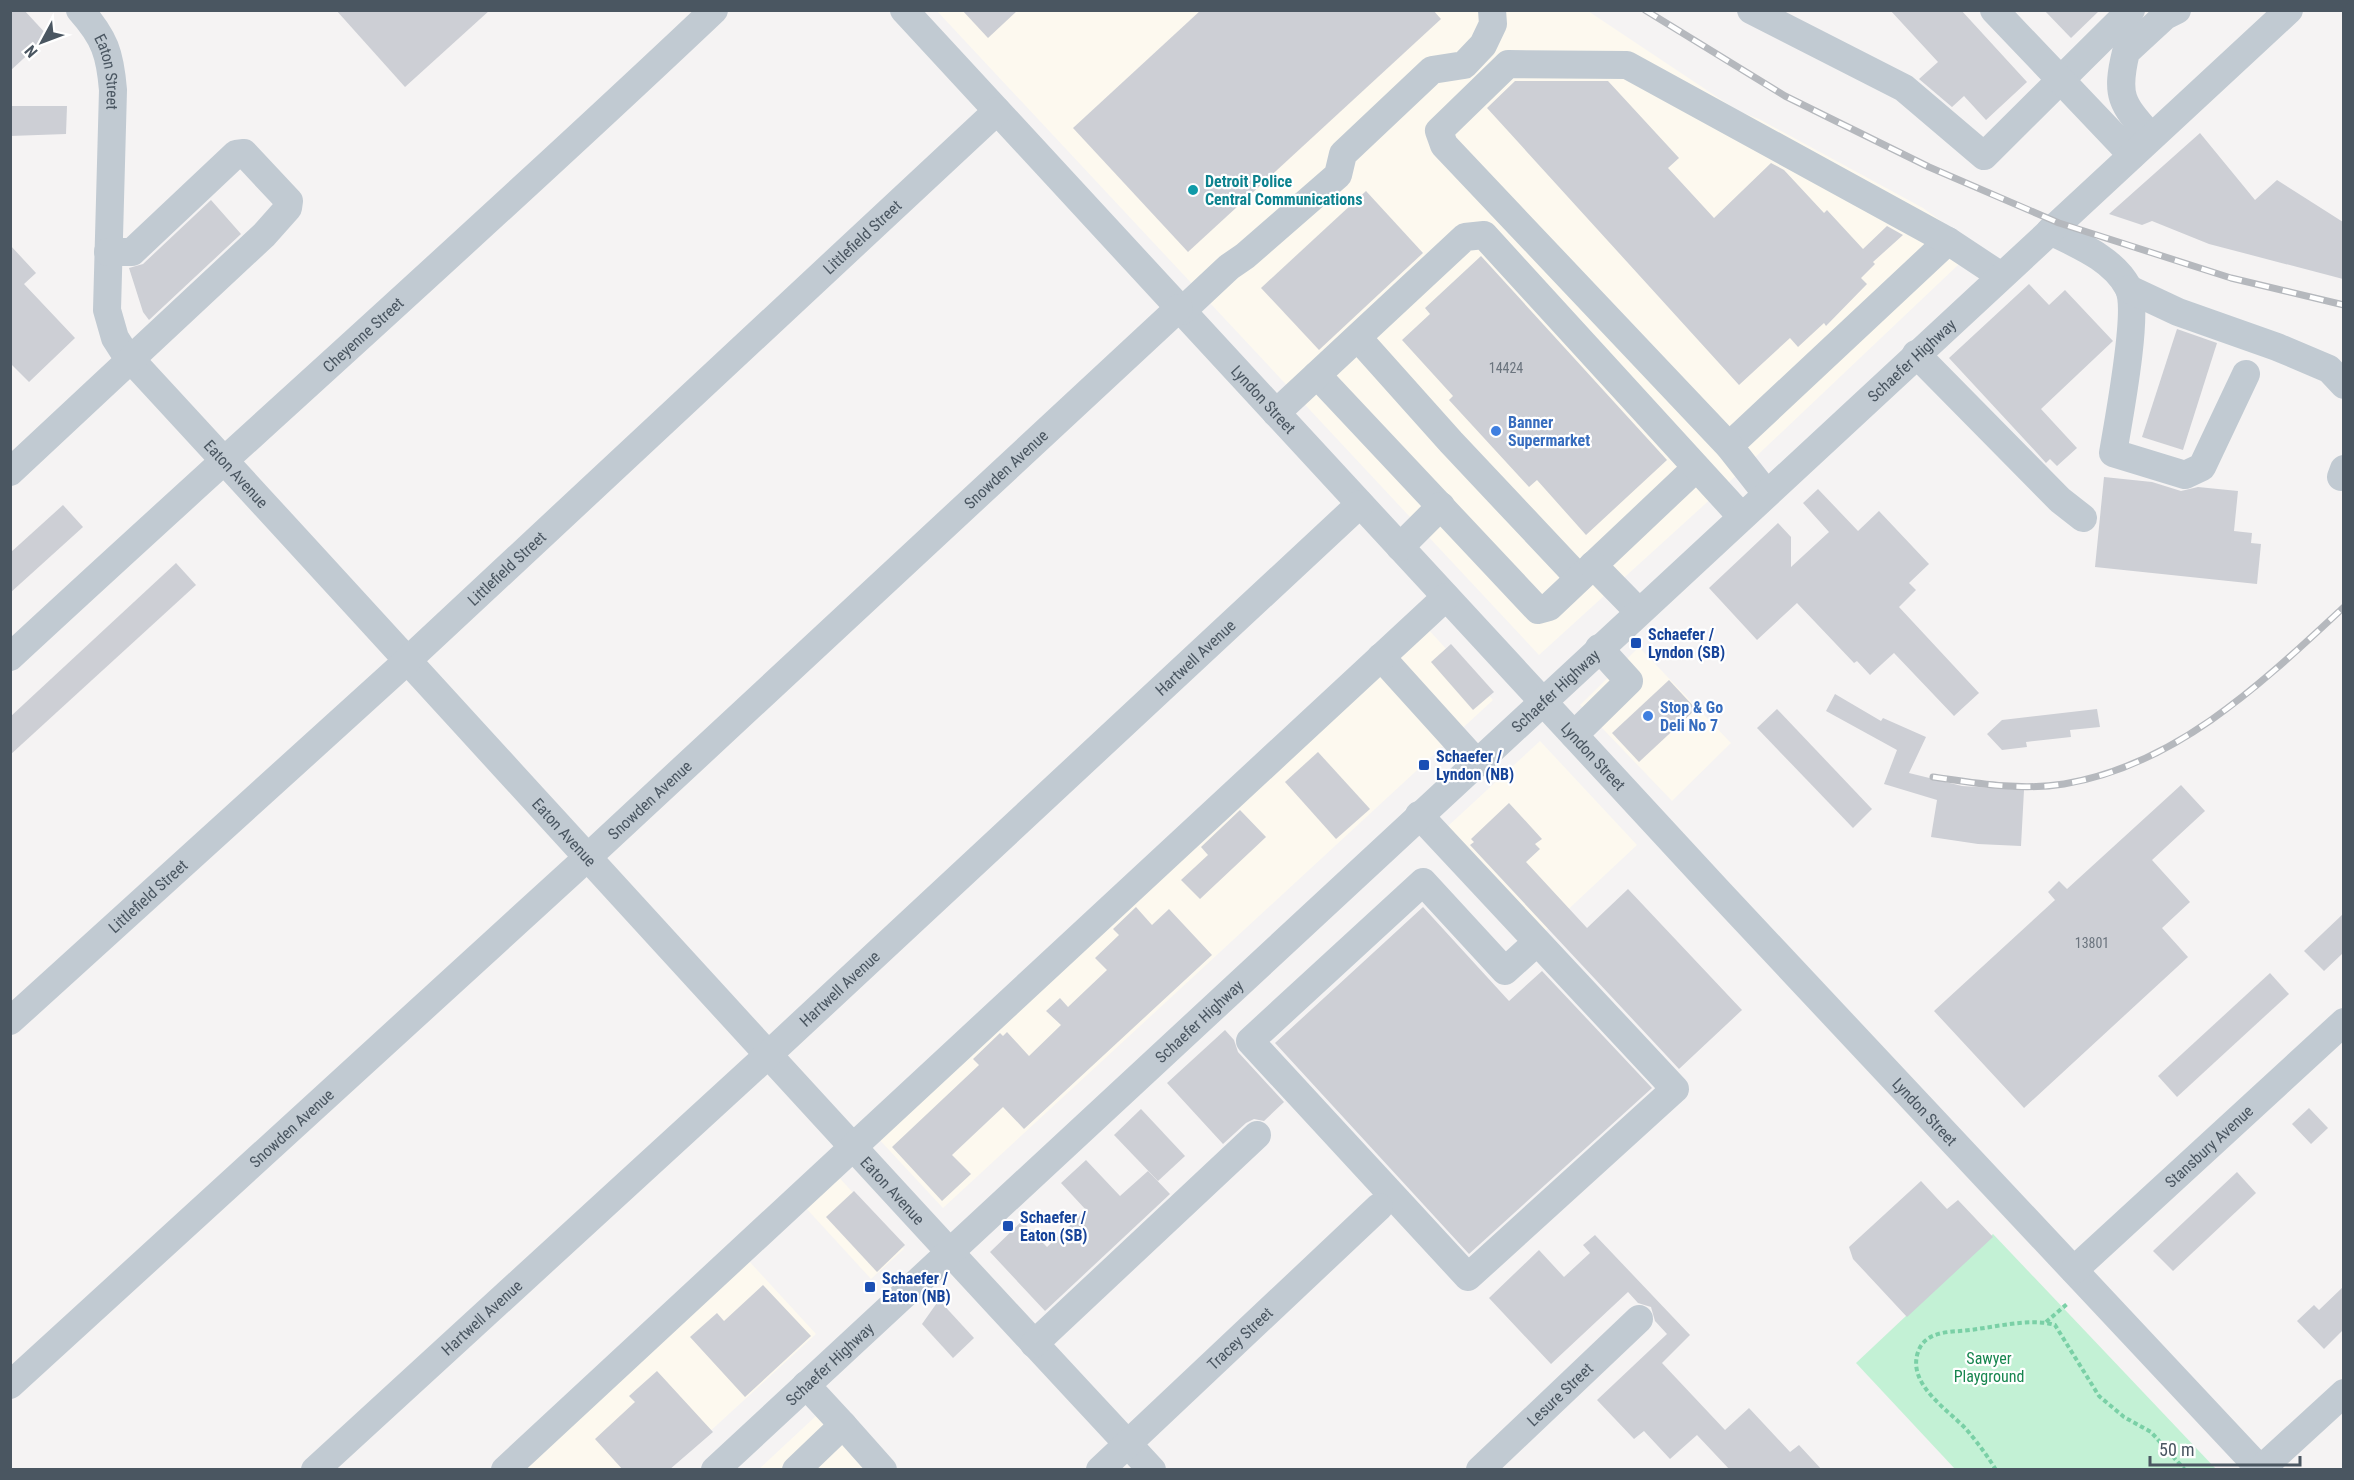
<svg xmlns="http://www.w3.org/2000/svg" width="2354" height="1480" viewBox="0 0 2354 1480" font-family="'Roboto Condensed',sans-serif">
  <rect width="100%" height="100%" fill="#f5f3f3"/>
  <g fill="#fdf9ef">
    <path d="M937,11H1588L1738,111L1759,119L1923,208L1977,247L1726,485L1539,655Z"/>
    <path d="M1426,627L1493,700L943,1208L876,1136Z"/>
    <path d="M1639,647L1731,743L1672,801L1580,705Z"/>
    <path d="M1540,741L1637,845L1544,932L1447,827Z"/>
    <path d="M837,1175L904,1249L871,1279L804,1206Z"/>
    <path d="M747,1259L816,1334L669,1469L520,1470Z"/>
    <path d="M817,1415L868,1470H758Z"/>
  </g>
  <path fill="#c3f1d5" d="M1993,1234L2216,1469H1955L1856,1363Z"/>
  <g fill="#cdcfd5">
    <path d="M10,10H24L48,36L10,71Z"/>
    <path d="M336,10H490L405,87Z"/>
    <path d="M962,10H1018L988,38Z"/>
    <path d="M1201,10H1433L1441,19L1188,252L1073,128Z"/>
    <path d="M1890,10H1961L2027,82L1986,120L1964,96L1952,107L1919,79L1938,62Z"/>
    <path d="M2044,10H2100L2071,38Z"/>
    <path d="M1515,81H1608L1679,158L1668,168L1714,218L1771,163L1784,170L1824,213L1827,210L1863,249L1887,226L1903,235L1873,262L1875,264L1861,278L1867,284L1826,326L1824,323L1798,347L1790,338L1739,385L1487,108Z"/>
    <path d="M10,106H67L66,134L10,136Z"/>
    <path d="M2200,133L2255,200L2277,180L2343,222V279L2209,244L2152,221L2142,225L2109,214Z"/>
    <path d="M1366,191L1423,253L1319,350L1261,288Z"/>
    <path d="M211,200L241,234L149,320L143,312L129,268L143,264Z"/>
    <path d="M10,245L36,273L24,284L75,338L29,382L10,363Z"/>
    <path d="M1481,256L1667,460L1586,535L1537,480L1529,487L1449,400L1453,396L1402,340L1430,314L1425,308Z"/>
    <path d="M2029,284L2049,305L2065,290L2113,341L2041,409L2077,448L2057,466L2050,459L2046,463L2037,453L1949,358Z"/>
    <path d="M2177,329L2217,343L2183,450L2142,437Z"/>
    <path d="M2104,477L2152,482L2181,491L2198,487L2238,491L2234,531L2252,533L2251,543L2261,544L2257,584L2095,567Z"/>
    <path d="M1818,489L1858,531L1879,511L1929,564L1909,583L1916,590L1899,607L1979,693L1954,716L1894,653L1870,675L1857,661L1854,663L1797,603L1757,640L1709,588L1778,523L1791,537V567L1829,532L1803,503Z"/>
    <path d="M63,505L83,527L10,593V553Z"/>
    <path d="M176,563L196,585L10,755V717Z"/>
    <path d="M1451,644L1494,692L1473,710L1431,662Z"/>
    <path d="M1669,680L1696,709L1639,762L1612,733Z"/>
    <path d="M1835,694L1881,721L1883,718L1926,737L1909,773L1962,786L2024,790L2021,846L1978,844L1931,837L1937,800L1884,784L1897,750L1826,711Z"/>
    <path d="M1777,709L1872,809L1853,828L1757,728Z"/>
    <path d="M2097,709L2100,727L2070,730L2071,737L2026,742L2027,747L2002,750L1987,734L2002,720Z"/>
    <path d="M1318,752L1370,809L1336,839L1285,782Z"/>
    <path d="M2181,785L2205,811L2152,860L2190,902L2162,928L2188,957L2024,1108L1934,1011L2055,900L2048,892L2059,881L2067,889Z"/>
    <path d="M1509,803L1542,839L1535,844L1540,849L1526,862L1587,928L1628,889L1742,1010L1679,1069L1470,845L1474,842L1471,839Z"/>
    <path d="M1240,810L1266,837L1200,899L1181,880L1208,855L1201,847Z"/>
    <path d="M1136,907L1152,925L1169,909L1212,955L1024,1129L1003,1107L952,1155L971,1174L942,1201L892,1147L979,1065L973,1059L1000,1033L1003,1036L1007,1032L1029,1056L1061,1025L1046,1011L1060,998L1068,1007L1107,970L1095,958L1119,935L1113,929Z"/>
    <path d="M1423,907L1509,1001L1542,971L1652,1088L1469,1254L1275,1043Z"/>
    <path d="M2343,914V953L2324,971L2304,951Z"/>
    <path d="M2270,973L2289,994L2177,1097L2158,1076Z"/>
    <path d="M1225,1030L1234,1040L1238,1052L1284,1102L1264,1121L1254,1119L1246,1123L1223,1144L1167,1083Z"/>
    <path d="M2309,1108L2328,1128L2311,1144L2292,1124Z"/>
    <path d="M1141,1109L1185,1156L1158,1181L1114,1135Z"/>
    <path d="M1086,1160L1120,1196L1148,1171L1170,1194L1045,1311L990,1252L1022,1221L1047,1247L1086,1210L1061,1183Z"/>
    <path d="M2237,1172L2256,1193L2173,1271L2153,1251Z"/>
    <path d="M1921,1181L1947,1209L1958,1200L1993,1237L1907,1317L1853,1259L1849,1247Z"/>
    <path d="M854,1191L905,1245L877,1272L826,1217Z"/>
    <path d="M1595,1235L1690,1335L1662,1363L1725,1430L1749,1408L1790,1452L1799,1445L1822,1470H1730L1697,1435L1670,1459L1644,1431L1634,1439L1597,1400L1667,1334L1655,1321L1651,1307L1638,1303L1628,1292L1551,1364L1489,1298L1539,1250L1564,1277L1590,1253L1583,1245Z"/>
    <path d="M763,1285L811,1336L745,1397L690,1337L717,1313L724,1321Z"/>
    <path d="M2343,1287V1330L2324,1349L2297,1321L2314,1305L2319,1310Z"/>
    <path d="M939,1300L974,1338L953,1358L922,1324Z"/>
    <path d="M657,1371L713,1432L669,1470H623L595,1439L635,1402L629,1396Z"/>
  </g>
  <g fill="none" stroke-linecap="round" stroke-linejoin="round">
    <g stroke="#7ad0a6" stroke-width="4" stroke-dasharray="4.5 3" stroke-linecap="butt">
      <path d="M2046,1322L2067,1304"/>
      <path d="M1996,1470C1987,1455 1977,1442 1966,1429C1947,1409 1907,1384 1918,1352C1924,1334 1943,1332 1960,1331C1989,1329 2029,1317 2055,1325L2099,1396L2124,1417L2151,1432L2185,1470"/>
    </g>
    <g stroke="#c1cad2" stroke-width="28">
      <path id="s1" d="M80,10C105,38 110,54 113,90L107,310L115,338L124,352C468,724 806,1100 1152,1470"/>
      <path id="s2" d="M904,10L1718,891L2261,1470"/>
      <path d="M1751,10L1904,88L1984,156L2131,10"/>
      <path d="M1994,10L2132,155"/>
      <path d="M2151,137C2122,104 2115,97 2126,52L2165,16L2177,10"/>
      <path d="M2050,231C2078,245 2112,258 2128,287C2140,309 2118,423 2113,453L2185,475L2202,467L2246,374"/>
      <path d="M2129,289L2178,312L2277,347L2329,369L2344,385"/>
      <path d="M1182,311L1229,267L1245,256L1338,175L1343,154L1432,70L1464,65L1483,45L1493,24L1492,10"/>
      <path d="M1358,338L1451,442L1579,578"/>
      <path d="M1916,354L2060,500L2083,518"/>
      <path d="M1317,375L1538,610L1549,607L1696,468"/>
      <path d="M1276,413L1465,237L1484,235L1741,516"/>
      <path d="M1729,446L1948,241"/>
      <path d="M10,472L264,235L288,208L289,201L244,153L236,154L132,252H108"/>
      <path d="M2341,477L2344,469"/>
      <path d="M1766,493L1729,446L1444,145L1439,131L1508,64L1627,65L1948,241L2001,276"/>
      <path d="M1400,547L1441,506"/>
      <path d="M1593,565L1638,611"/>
      <path id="s3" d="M10,657C244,440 483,229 714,10"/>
      <path d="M1381,657L1476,762"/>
      <path d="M1574,735L1629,681L1599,648"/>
      <path d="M1419,815L1675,1089L1468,1277L1250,1041L1423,882L1505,971L1537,942"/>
      <path id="s4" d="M10,1021L408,660L997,111"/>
      <path id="s5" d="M2074,1270L2344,1022"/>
      <path d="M1034,1344L1257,1135"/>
      <path id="s6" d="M10,1385L588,857L1179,308"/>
      <path d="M843,1425L883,1470"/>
      <path d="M2261,1469L2344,1393"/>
      <path id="s7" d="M315,1470L769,1054L1360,504"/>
      <path d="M505,1470L1446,597"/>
      <path id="s8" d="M715,1470L2289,10"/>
      <path d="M796,1470L843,1425L806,1385"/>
      <path id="s9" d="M1100,1470L1379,1207"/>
      <path id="s10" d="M1480,1470L1639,1319"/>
    </g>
    <g stroke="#b5b8bd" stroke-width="7">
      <g id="rail">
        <path d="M1645,10L1785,96L1929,167L2059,223L2231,278L2344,305"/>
        <path d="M1933,777C1975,783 2020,791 2064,784C2177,765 2263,682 2344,607"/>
      </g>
    </g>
    <use href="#rail" stroke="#fff" stroke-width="4.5" stroke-dasharray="14" stroke-linecap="butt"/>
  </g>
  <circle fill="#0f9aa8" stroke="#fff" stroke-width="2" cx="1193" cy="190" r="6"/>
  <g fill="#3f7fe0" stroke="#fff" stroke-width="2">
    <circle cx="1496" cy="431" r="6"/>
    <circle cx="1648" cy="716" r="6"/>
  </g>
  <g fill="#1a4fb4" stroke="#fff" stroke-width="2">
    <rect x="1630" y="637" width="12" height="12" rx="3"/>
    <rect x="1418" y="759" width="12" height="12" rx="3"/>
    <rect x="1002" y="1220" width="12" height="12" rx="3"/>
    <rect x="864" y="1281" width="12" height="12" rx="3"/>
  </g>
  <g text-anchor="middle" stroke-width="4.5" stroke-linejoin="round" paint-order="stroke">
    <g font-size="14" fill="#6b747e">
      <text x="1506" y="373">14424</text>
      <text x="2092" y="948">13801</text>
    </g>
    <g font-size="16" fill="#4a5661" stroke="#fff">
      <text dy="6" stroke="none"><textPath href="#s1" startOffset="70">Eaton Street</textPath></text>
      <text dy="6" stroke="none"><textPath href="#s4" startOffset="1158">Littlefield Street</textPath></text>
      <text dy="6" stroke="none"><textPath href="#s3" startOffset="478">Cheyenne Street</textPath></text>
      <text dy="6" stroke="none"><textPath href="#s8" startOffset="1632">Schaefer Highway</textPath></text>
      <text dy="6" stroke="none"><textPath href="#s2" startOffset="530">Lyndon Street</textPath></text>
      <text dy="6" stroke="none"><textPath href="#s6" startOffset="1353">Snowden Avenue</textPath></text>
      <text dy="6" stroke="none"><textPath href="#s1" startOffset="520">Eaton Avenue</textPath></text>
      <text dy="6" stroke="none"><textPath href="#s4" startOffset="672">Littlefield Street</textPath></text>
      <text dy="6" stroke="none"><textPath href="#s7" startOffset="1198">Hartwell Avenue</textPath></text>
      <text dy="6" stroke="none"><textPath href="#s8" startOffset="1146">Schaefer Highway</textPath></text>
      <text dy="6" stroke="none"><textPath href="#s2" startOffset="1016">Lyndon Street</textPath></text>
      <text dy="6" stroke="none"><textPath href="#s6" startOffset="867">Snowden Avenue</textPath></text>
      <text dy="6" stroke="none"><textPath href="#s1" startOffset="1006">Eaton Avenue</textPath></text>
      <text dy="6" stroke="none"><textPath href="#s4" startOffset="186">Littlefield Street</textPath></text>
      <text dy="6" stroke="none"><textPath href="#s7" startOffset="712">Hartwell Avenue</textPath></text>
      <text dy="6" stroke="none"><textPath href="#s8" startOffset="660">Schaefer Highway</textPath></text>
      <text dy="6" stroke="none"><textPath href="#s2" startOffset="1502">Lyndon Street</textPath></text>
      <text dy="6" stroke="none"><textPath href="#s6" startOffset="381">Snowden Avenue</textPath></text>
      <text dy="6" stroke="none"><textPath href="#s5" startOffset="183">Stansbury Avenue</textPath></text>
      <text dy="6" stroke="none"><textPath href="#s1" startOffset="1492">Eaton Avenue</textPath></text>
      <text dy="6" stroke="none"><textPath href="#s7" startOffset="226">Hartwell Avenue</textPath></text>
      <text dy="6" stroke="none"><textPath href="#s9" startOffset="192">Tracey Street</textPath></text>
      <text dy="6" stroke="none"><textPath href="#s8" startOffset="156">Schaefer Highway</textPath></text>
      <text dy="6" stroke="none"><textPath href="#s10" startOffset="110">Lesure Street</textPath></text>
    </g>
    <g font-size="16" font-weight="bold" fill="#0d838f" stroke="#fff" text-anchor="start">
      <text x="1205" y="187">Detroit Police<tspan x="1205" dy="18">Central Communications</tspan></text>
    </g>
    <g font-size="16" font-weight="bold" fill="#366cbe" stroke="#fff" text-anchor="start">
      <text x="1508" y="428">Banner<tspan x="1508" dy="18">Supermarket</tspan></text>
      <text x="1660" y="713">Stop &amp; Go<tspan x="1660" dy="18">Deli No 7</tspan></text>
    </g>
    <g font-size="16" font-weight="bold" fill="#164399" stroke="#fff" text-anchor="start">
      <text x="1648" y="640">Schaefer /<tspan x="1648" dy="18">Lyndon (SB)</tspan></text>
      <text x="1436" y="762">Schaefer /<tspan x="1436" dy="18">Lyndon (NB)</tspan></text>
      <text x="1020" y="1223">Schaefer /<tspan x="1020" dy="18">Eaton (SB)</tspan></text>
      <text x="882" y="1284">Schaefer /<tspan x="882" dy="18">Eaton (NB)</tspan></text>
    </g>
    <g font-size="16" fill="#17864f" stroke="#fff">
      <text x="1989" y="1364">Sawyer<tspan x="1989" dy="18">Playground</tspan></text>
    </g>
  </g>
  <rect width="2354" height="1480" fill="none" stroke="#4a5661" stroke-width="24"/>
  <g transform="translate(42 42) rotate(229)" stroke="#ffffff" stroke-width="4.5" paint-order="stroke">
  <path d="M0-4.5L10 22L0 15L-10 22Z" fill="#4a5661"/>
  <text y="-9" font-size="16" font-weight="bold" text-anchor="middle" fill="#4a5661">N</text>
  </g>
  <path d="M2150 1456v9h150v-9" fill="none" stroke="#4a5661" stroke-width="3"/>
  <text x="2159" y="1456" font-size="18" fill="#4a5661" stroke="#ffffff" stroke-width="4.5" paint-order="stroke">50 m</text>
</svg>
